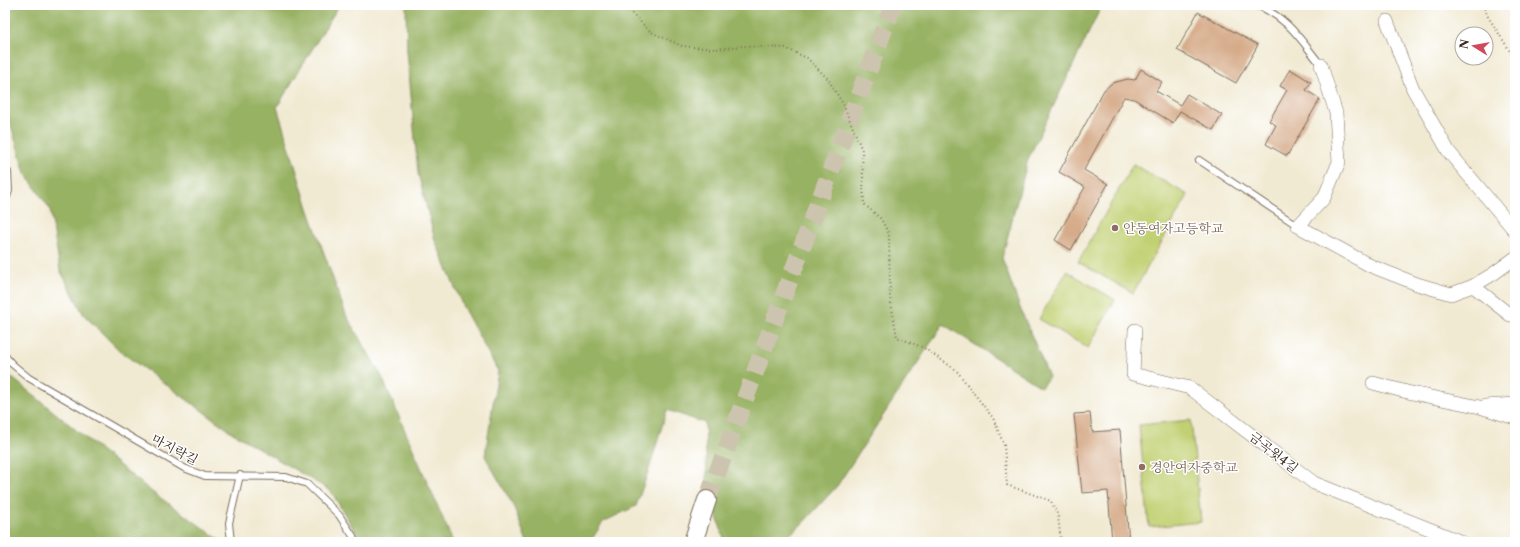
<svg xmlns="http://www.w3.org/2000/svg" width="1520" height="547" viewBox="0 0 1520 547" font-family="'Libre Caslon Text','Noto Serif KR',serif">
  <rect width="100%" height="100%" fill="#fff"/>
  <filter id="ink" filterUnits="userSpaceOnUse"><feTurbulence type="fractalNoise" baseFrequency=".025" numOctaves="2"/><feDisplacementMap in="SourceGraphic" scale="8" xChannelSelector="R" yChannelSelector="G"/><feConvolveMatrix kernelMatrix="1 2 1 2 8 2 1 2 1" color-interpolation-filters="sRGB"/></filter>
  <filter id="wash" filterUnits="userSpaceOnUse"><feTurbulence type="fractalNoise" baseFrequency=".012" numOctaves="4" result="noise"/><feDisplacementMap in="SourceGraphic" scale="16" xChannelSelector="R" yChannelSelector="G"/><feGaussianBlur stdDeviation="0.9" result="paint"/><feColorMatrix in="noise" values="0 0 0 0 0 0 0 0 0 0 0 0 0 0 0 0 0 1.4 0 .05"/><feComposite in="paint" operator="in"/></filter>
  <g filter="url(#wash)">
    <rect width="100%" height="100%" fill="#f1ead3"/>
    <g fill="#c1d072" stroke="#7e7d48">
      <path d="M1133,164L1188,195L1133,293L1078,262Z"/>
      <path d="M1067,271L1115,300L1088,348L1039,319Z"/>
      <path d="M1191,420L1201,522L1149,527L1139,425Z"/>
    </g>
    <g fill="#98b264" stroke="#6a6e41">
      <path d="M5,5H339L277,107L308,208L346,315L381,375L453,542H361L331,491L233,433L121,352L84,315L60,270L50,209L25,173L5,105Z"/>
      <path d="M406,5H1102L1028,159L1002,258L1020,308L1049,377L1041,387L943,324L837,486L802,524L781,542H725L707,485L705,423L667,410L648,472L636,506L603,522L590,542H527L514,507L485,456L498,371L463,307L435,240L418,173L407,51Z"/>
      <path d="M5,372L152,492L223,542H5Z"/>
    </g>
    <g id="blocks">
      <g fill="#d6ab89">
        <path d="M1198,12L1258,45L1236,83L1177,50Z"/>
        <path d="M1141,69L1162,82L1156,91L1180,105L1187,94L1222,115L1213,130L1180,111L1173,123L1134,99L1124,97L1084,170L1108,184L1071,250L1055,240L1085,187L1059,172L1104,90L1112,83L1128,79L1135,80Z"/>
        <path d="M1290,69L1311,82L1306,90L1320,99L1287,156L1266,144L1276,125L1269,121L1287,90L1280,86Z"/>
        <path d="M1090,413L1092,432L1120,430L1129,542H1112L1108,491L1082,493L1074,414Z"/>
      </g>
    </g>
  </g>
  <g filter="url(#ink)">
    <use href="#blocks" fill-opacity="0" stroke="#7b6d5d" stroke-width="1"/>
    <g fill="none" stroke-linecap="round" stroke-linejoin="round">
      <path stroke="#cdc4af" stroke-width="18" stroke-dasharray="18 9" stroke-linecap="butt" d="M707,500L893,5"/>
      <g stroke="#7b6d5d" stroke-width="8">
        <g id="lane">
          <path d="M1257,5C1289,19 1300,39 1321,65"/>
          <path d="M1199,160L1298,226"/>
          <path d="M5,202L9,191L8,172"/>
          <path d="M5,356L12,364L29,378L184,468L205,476L286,477L307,484L339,515L353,536L355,542"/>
          <path d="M231,542L229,523L240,475"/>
        </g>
      </g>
      <g stroke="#7b6d5d" stroke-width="14">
        <g id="street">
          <path d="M1387,21L1413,89L1449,152L1515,231"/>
          <path d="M1321,65L1336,113L1339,162L1324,198L1298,226L1371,266L1417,284L1451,294L1473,286L1493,274L1515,258"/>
          <path d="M1473,286L1510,315L1515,316"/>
          <path d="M1135,330L1133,374L1190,388L1314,483L1462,542"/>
          <path d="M1373,383L1407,392L1480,407L1515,418"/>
          <path d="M1485,406L1515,404"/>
        </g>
      </g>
      <g stroke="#7b6d5d" stroke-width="20">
        <path id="secondary" d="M693,542L707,500"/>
      </g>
      <g stroke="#7b6d5d" stroke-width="2" stroke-dasharray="1 3" stroke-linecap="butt">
        <path d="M623,5L651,32L682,46L715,49L743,46L785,48L807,58L828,79L843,104L862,150L864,204L881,219L889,234L890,297L897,337L924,348L956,370L993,418L1004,445L1007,485L1051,501L1058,516L1061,542"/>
        <path d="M1483,5L1487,15L1515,59"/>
      </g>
      <use href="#lane" stroke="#fff" stroke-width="6"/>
      <use href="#street" stroke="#fff" stroke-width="13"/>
      <use href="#secondary" stroke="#fff" stroke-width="18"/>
    </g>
  </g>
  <g fill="#8d6e63" stroke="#fff" stroke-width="1.5">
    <circle cx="1115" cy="228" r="4"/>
    <circle cx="1142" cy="467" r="4"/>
  </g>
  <g text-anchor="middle" stroke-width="3" stroke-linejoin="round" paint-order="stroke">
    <g font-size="13" fill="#785e54" stroke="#fff" text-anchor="start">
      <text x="1123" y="233">안동여자고등학교</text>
      <text x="1150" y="472">경안여자중학교</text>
    </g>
    <g font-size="13" fill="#3b2a1e" stroke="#fff">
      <text transform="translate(175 449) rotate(28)" y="5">마지락길</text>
      <text transform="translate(1274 452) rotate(38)" y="5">금곡윗4길</text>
    </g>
  </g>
  <rect width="1520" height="547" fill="none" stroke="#fff" stroke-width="20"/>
  <g transform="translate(1474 46) rotate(281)"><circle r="19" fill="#ffffff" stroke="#b1aaa5"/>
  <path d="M0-3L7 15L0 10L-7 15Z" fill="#d1495b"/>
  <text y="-6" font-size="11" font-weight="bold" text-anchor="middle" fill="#3b2a1e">N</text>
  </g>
</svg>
